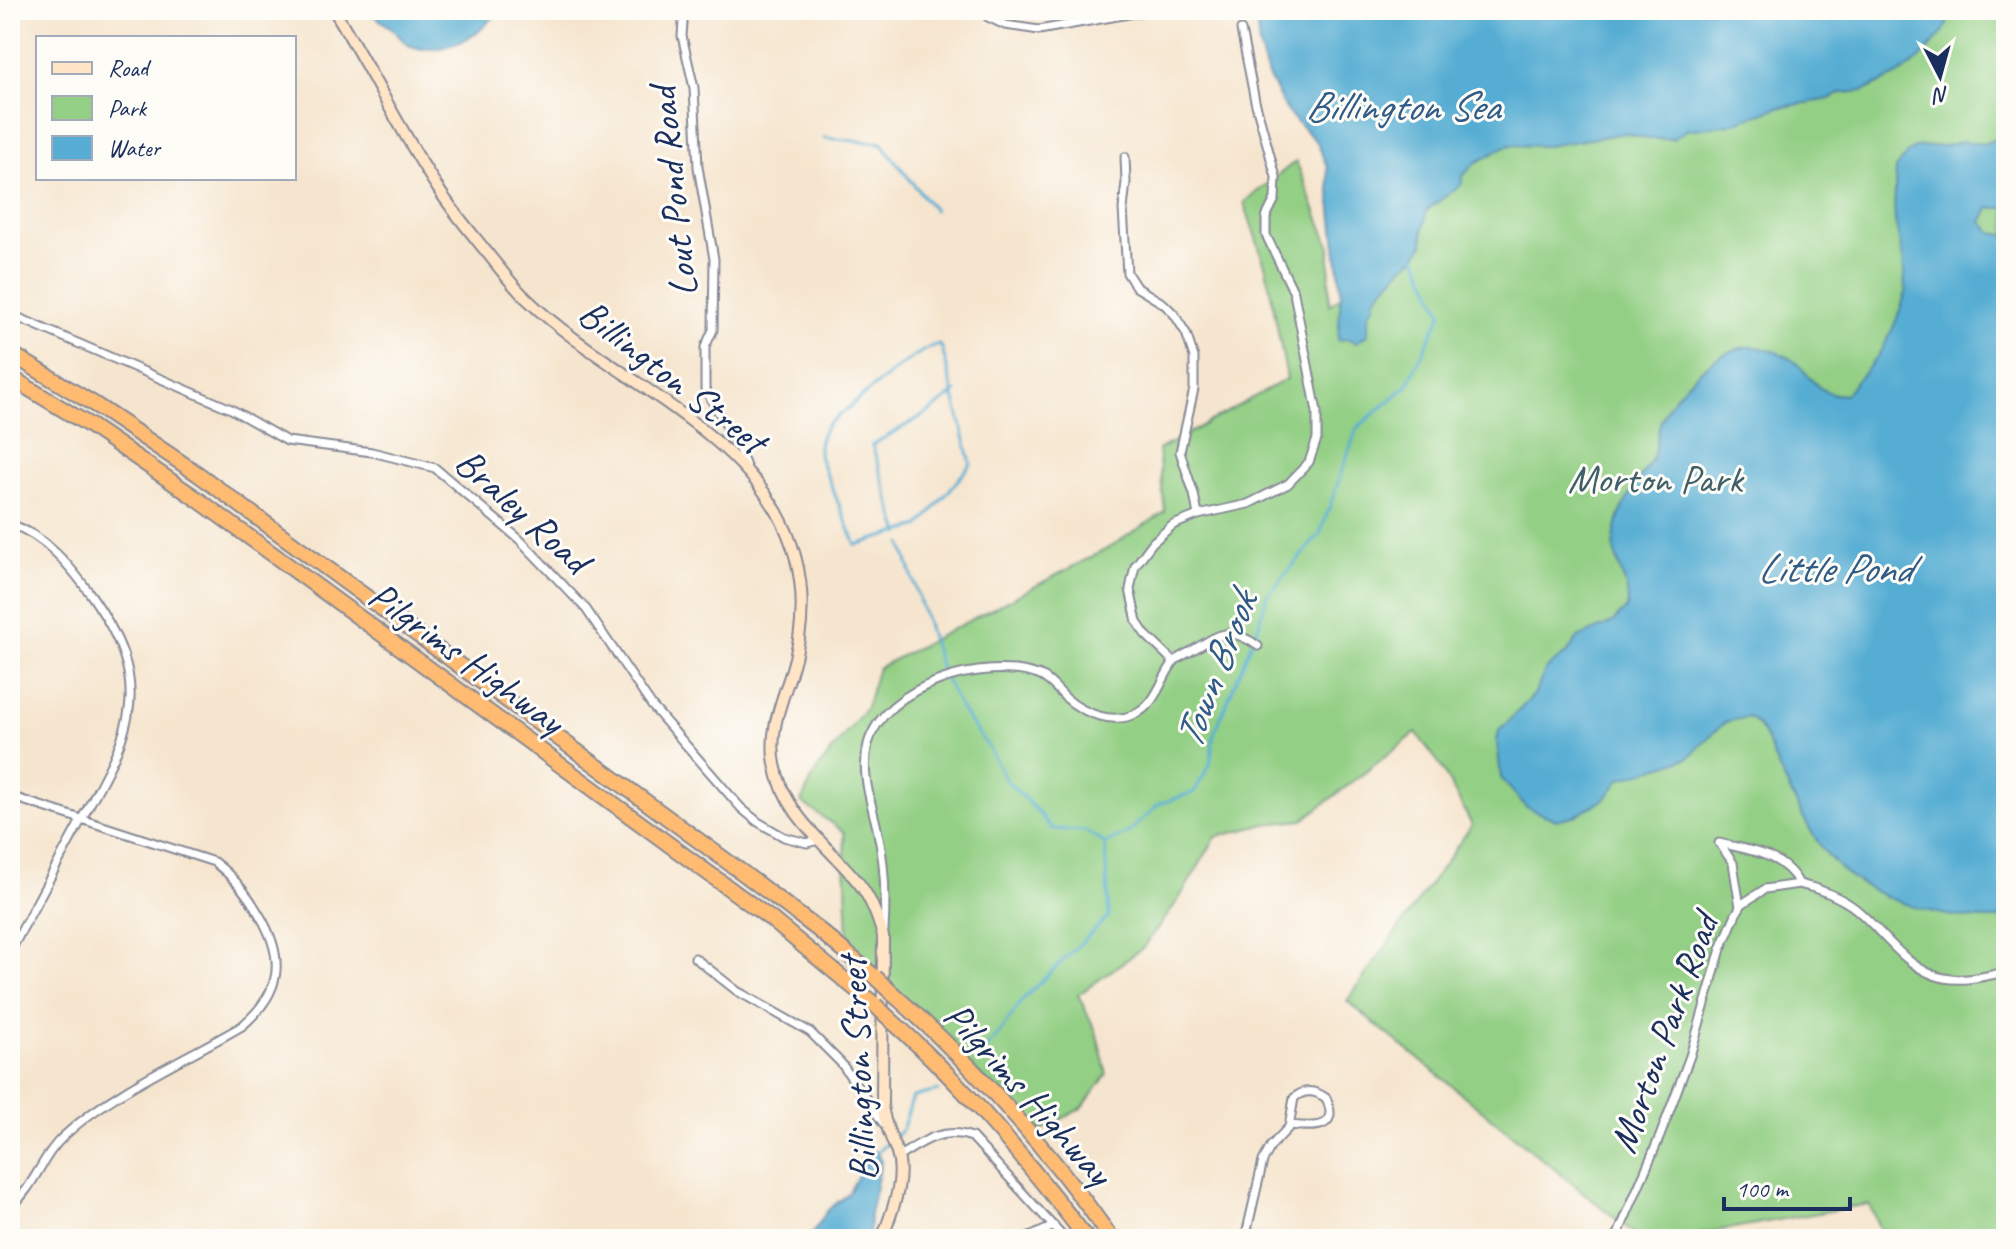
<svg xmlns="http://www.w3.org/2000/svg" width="2016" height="1249" viewBox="0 0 2016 1249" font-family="Caveat,sans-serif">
  <rect width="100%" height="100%" fill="#fdfcf7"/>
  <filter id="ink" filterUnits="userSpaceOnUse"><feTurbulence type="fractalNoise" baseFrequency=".0125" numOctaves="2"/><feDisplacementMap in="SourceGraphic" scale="16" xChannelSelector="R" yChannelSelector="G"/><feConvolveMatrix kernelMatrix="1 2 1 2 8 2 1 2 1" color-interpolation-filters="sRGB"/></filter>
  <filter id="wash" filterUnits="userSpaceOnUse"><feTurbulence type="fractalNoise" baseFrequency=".006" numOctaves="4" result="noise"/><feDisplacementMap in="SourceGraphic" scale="32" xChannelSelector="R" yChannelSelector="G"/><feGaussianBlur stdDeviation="1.8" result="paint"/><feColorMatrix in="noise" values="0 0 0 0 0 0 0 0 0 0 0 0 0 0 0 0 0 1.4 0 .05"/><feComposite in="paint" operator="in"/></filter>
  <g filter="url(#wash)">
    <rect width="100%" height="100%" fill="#f6e5ce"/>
    <path fill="#93cf84" stroke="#577f71" stroke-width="2" d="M1906,10H2006V914L2003,916L2006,919V1239H1884L1869,1204L1699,1234V1239H1641L1347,1001L1472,825L1439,763L1416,733L1303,820L1266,824L1216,837L1179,899L1144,947L1078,995L1096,1031L1107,1074L1082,1108L1034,1134L985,1080L849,963L844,832L801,802L816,771L866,708L878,668L1105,550L1165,512L1158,450L1287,379L1266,268L1244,202L1296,161L1330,247L1329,305L1366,280L1394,244L1477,156Z"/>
    <g fill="#57add3" stroke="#396e98" stroke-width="2">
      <path d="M366,10H501L476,34L458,43L440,48L421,49L408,45L390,27Z"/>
      <path d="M1255,10H1954L1942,34L1920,59L1898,75L1864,91L1842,93L1829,99L1777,108L1730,124L1687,130L1673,139H1648L1625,133L1547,146L1508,145L1475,163L1462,177V184L1427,210L1423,229V245L1416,257L1402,268L1374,299L1375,304L1368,315V334L1356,343L1350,339L1338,340L1341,290L1327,167L1317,142L1287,112L1268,76L1259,46Z"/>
      <path d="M2006,135V208H1989L1982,222L1992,232L2006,236V918C1953,924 1866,900 1831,859C1809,834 1794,798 1779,769C1770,751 1766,728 1748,717L1725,722L1688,758L1620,779L1606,798L1577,815L1556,820L1526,807L1501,778L1497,741L1499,731L1534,695L1546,669L1567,653L1578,638L1612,623L1627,608C1632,585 1613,564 1614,542C1616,509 1636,486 1652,459C1658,447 1656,431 1662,418C1675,389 1721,344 1756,347C1767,349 1781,352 1791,359C1813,374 1812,394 1844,395C1851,389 1854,382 1861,376C1885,352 1897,322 1907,289L1905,286L1903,259L1894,216L1896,168L1908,152L1917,147L1944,146L1963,141L1983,144Z"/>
      <path d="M874,1151L877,1152L881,1162L870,1214L869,1239H809L827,1211L848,1194L868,1157Z"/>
    </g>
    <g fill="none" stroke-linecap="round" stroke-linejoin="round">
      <g stroke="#57add3" stroke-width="3">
        <path d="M824,138L881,143L934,210"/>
        <path d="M939,344L942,348L971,464L920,526L856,545L820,459C817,446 820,435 828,424C855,404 910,352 939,344Z"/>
        <path d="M900,534L872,445L929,412L956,392"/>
        <path d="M902,544L941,669L960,708L989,748L1006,780L1038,812L1052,829L1086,831L1104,843"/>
        <path d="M980,1055L999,1034L1023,999L1109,916L1105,844L1129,832L1159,804L1194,792L1210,765L1214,734L1260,622L1266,597L1320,534L1357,428L1407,386L1442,313L1416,257"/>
        <path d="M877,1152L902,1130L913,1097L938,1091"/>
      </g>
    </g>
  </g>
  <g filter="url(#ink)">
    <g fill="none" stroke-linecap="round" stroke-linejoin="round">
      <g stroke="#888a96" stroke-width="11">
        <g id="street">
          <path d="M684,10L682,36L694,88L698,167L714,259L713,330L705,347V389L737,444L747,469"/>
          <path d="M981,10L988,17L1005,25L1039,30L1151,10"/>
          <path d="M1125,157L1126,182L1123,209L1127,273L1136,287L1164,304L1174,314L1186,333L1194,357V389L1180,452L1194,494L1198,515"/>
          <path d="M10,314L231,409L287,441L372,452L435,468L519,539L586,609L652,706L741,808L758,822L784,837L807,843L818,840"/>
          <path d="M10,524C45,535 71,567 91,595C158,690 129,733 79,824C56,866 33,909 10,952"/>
          <path d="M1174,662L1145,634L1137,622L1130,589L1135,566L1153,542L1173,525L1198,515L1248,504L1288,484L1309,462L1317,439V412L1294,293L1266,235V217L1275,199L1276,177L1255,101L1241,30"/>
          <path d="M10,796L214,862C234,877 247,893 259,914C286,959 282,992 242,1026C186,1059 112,1091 65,1135C42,1155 36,1185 10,1208"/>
          <path d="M1719,843C1749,850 1784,854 1799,884C1818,888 1841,897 1856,909C1883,931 1907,971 1944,978C1966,982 1985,976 2006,972"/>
          <path d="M1720,844L1733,863L1740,907"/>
          <path d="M884,930C886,898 885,864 878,833C872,803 860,776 868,744C885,684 985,657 1038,675C1050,679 1057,690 1066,698C1083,713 1111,724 1133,715C1156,706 1160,681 1173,663C1178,657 1186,654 1193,650C1220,634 1229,625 1258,646"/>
          <path d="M695,958L737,991L810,1032L841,1063L883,1123"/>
          <path d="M898,1157C922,1142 943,1126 972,1137L1065,1239"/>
          <path d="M1025,1239L1054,1226"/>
          <path d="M1245,1239L1263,1161L1271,1146L1289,1127L1294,1098C1304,1089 1315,1090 1326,1098C1341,1131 1311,1127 1290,1125"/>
          <path d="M1616,1239L1660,1136L1690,1056L1721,949L1736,914L1742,904L1765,889L1799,884"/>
        </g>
      </g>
      <g stroke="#888a96" stroke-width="14">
        <path id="secondary" d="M334,10C371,70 402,135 441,193C456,215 473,235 489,255C502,271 514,288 529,301C603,372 725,421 777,512C806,564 808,620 790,676C780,706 769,733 775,764C784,817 831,847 861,886C872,901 878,918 883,936L882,1105C884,1124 891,1136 897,1153C906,1181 891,1213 882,1239"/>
      </g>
      <g stroke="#888a96" stroke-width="18">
        <g id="highway">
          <path d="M10,353L97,406L198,474L743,873L820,931L875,977"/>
          <path d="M10,377L89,425L200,501L771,919L875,1005"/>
          <path d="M893,994C975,1066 1049,1150 1112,1239"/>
          <path d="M893,1022C965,1086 1028,1162 1087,1239"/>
        </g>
      </g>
      <use href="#street" stroke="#fff" stroke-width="7"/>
      <use href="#secondary" stroke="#ffe4c6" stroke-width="10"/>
      <use href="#highway" stroke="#ffbb71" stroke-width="14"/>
      <g stroke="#888a96" stroke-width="18" stroke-linecap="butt">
        <g id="highway-bridge">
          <path d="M875,977L893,994"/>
          <path d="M875,1005L893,1022"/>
        </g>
      </g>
      <use href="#highway-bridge" stroke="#ffbb71" stroke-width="14"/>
    </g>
  </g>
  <g text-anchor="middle" stroke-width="6" stroke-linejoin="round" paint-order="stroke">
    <g font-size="40" fill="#1b2f5e" stroke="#fdfcf7">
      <text transform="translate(672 192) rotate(-96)" y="14">Lout Pond Road</text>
      <text transform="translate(673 376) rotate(38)" y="14">Billington Street</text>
      <text transform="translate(523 510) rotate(42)" y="14">Braley Road</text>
      <text transform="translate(467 657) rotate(36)" y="14">Pilgrims Highway</text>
      <text transform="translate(1663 1033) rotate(-70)" y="14">Morton Park Road</text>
      <text transform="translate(857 1069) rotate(-93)" y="14">Billington Street</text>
      <text transform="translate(1029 1093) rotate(48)" y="14">Pilgrims Highway</text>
    </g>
    <g font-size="40" fill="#3f5f69" stroke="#fdfcf7">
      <text x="1655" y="492">Morton Park</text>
    </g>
    <g font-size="42" font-style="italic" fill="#305b87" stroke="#fdfcf7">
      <text x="1402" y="120">Billington Sea</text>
      <text x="1834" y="582">Little Pond</text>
      <text transform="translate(1214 670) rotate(-69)" y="15">Town Brook</text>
    </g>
  </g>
  <rect width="2016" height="1249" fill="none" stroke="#fdfcf7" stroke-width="40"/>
  <rect x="36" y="36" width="260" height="144" fill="#fdfcf7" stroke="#a3aaba" stroke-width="2"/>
  <rect x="52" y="62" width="40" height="12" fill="#ffe4c6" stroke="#a3aaba" stroke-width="2"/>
  <text x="108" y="76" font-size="24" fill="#1b2f5e">Road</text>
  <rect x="52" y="96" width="40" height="24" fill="#93cf84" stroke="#a3aaba" stroke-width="2"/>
  <text x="108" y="116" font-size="24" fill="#1b2f5e">Park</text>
  <rect x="52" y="136" width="40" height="24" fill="#57add3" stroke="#a3aaba" stroke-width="2"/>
  <text x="108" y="156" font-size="24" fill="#1b2f5e">Water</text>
  <g transform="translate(1940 76) rotate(174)" stroke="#fdfcf7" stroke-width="6" paint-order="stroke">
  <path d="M0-6L14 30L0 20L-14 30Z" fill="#1b2f5e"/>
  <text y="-12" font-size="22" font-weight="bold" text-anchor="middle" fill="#1b2f5e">N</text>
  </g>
  <path d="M1724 1197v12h126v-12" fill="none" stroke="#1b2f5e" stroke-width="4"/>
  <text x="1736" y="1197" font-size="24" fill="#1b2f5e" stroke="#fdfcf7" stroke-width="6" paint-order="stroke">100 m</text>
</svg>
